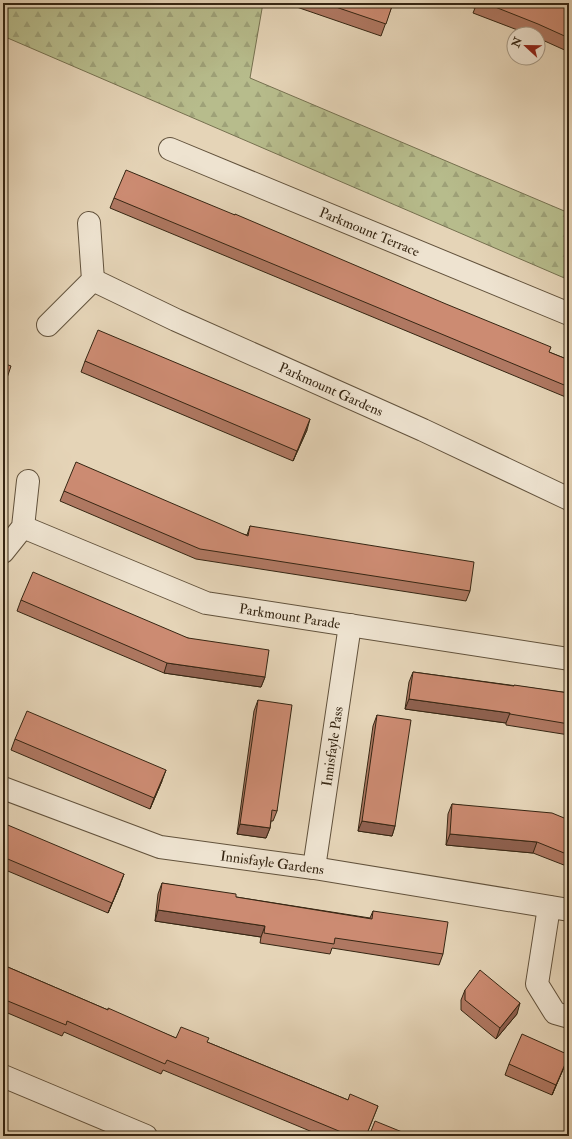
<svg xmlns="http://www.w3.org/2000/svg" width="572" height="1139" viewBox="0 0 572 1139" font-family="'IM FELL Double Pica',serif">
  <defs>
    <pattern id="forest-firs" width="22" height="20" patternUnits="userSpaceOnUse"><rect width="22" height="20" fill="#b7bc8c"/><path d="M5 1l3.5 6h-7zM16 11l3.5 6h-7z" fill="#9ea178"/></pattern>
  </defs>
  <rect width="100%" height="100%" fill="#e5d4b7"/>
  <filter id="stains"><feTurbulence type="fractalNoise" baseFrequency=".005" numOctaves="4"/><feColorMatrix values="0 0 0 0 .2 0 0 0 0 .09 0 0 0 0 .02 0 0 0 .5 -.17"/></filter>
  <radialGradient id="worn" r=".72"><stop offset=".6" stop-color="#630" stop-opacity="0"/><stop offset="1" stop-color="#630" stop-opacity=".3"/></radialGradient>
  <path fill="url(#forest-firs)" stroke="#767150" d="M3,3H263L250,78L569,213V280L3,36Z"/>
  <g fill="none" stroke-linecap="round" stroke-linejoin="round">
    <g stroke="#62523c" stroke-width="24">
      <g id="minor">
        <path id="s1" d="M170,149L569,314"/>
        <path id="s2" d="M93,280L176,320L423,430L569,499"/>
        <path d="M48,325L93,280L89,223"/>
        <path id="s3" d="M23,527L206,603L569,659"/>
        <path d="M3,552L23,527L28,481"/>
        <path id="s4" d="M3,788L160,847L314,868L569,910"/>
        <path id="s5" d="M314,868L350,625"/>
        <path d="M549,907L537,984L555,1013L569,1017"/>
        <path d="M3,1076L146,1136"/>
      </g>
    </g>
    <use href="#minor" stroke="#eee3d0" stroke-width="22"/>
  </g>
  <g fill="#af7862" stroke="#362613">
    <path d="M285,3H393L381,36Z"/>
    <path d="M452,3H569V52L538,38V34H528L473,13L475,8Z"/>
    <path d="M114,198L235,215L549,352L569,360V405L566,404L568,398L110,208Z"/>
    <path d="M85,361L307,430L293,461L81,372Z"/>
    <path d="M64,491L247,535L250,526L470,591L466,601L196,559L60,501Z"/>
    <path d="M21,600L188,638L265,677L261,687L164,673L17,611Z"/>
    <path d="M413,672L569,693V735L506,725V723L405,709L409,682Z"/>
    <path d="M258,700L277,811L273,821H271L270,828L266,838L237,834L254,711Z"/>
    <path d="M377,715L395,826L392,836L358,831L373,726Z"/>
    <path d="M15,739L162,781L150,809L11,750Z"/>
    <path d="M452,804L569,820V867L533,853L446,845L448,814Z"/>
    <path d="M3,823L120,885L108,913L3,869Z"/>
    <path d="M162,883L236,897L370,918L373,911L443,954L439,965L332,948L330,954L260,943L261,937L155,921L158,894Z"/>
    <path d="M3,965L108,1010L176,1038L207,1042L348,1100L378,1106L366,1136H322L163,1070L161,1074L64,1032L62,1036L3,1011Z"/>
    <path d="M465,990L517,1014L496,1039L461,1010V1000Z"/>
    <path d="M569,1055L565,1065L552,1095L505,1075L509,1064Z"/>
  </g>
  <g fill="#8f6150" stroke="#362613">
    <path d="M310,419L307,430L293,461L297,451Z"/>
    <path d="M167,663L265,677L261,687L164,673Z"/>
    <path d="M409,699L510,713L506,723L405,709Z"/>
    <path d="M166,770L162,781L150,809L154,798Z"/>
    <path d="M362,821L395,826L392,836L358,831Z"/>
    <path d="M240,824L270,828L266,838L237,834Z"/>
    <path d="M450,834L537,842L533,853L446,845Z"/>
    <path d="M124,874L120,885L108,913L112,903Z"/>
    <path d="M158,910L265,926L261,937L155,921Z"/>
    <path d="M520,1003L517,1014L496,1039L500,1028Z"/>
    <path d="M569,1055L565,1065L552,1095L556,1085Z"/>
  </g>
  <g fill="#cc8b72" stroke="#362613">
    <path d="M324,3H393L386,24Z"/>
    <path d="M485,3H569V38L538,24Z"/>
    <path d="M126,170L235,215V214L446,304L551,347L549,352L569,360V387L114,198Z"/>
    <path d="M98,330L310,419L297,451L85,361Z"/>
    <path d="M3,363L11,366L3,390Z"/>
    <path d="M76,462L248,536L250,526L474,562L470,591L200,549L64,491Z"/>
    <path d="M33,572L188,638L269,650L265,677L167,663L21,600Z"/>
    <path d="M413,672L514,686V685L569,693V724L510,714V713L409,699Z"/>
    <path d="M258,700L292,705L277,811L272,810L270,828L240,824Z"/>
    <path d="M27,711L166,770L154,798L15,739Z"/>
    <path d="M377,715L411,720L395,826L362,821Z"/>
    <path d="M452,804L552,813L569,820V855L537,842L450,834Z"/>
    <path d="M3,823L124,874L112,903L3,857Z"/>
    <path d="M162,883L236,894V897L372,919L373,911L448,922L443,954L335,938L334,944L264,933L265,926L158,910Z"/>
    <path d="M3,965L108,1010V1008L176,1038L181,1027L209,1038L207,1042L348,1100L350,1094L378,1106L366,1136H351L167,1060L165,1064L67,1021L66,1025L3,999Z"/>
    <path d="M480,970L520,1003L500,1028L465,1000V990Z"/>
    <path d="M522,1034L569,1055L556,1085L509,1064Z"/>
    <path d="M375,1121L412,1136H369Z"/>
  </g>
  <g text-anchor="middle" stroke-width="4" stroke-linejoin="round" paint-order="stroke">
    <g font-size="14" fill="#362613" stroke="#eee3d0">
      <text dy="5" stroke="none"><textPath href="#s1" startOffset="216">Parkmount Terrace</textPath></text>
      <text dy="5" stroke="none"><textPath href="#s2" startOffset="262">Parkmount Gardens</textPath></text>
      <text dy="5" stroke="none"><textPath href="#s3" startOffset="283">Parkmount Parade</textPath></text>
      <text dy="5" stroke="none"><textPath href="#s5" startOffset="123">Innisfayle Pass</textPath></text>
      <text dy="5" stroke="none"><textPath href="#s4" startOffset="281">Innisfayle Gardens</textPath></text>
    </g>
  </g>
  <rect width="572" height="1139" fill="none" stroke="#e5d4b7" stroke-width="16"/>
  <rect x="4" y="4" width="564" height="1131" fill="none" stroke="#362613" stroke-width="2"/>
  <rect x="8" y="8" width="556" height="1123" fill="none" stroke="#362613"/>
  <g transform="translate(526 46) rotate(292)"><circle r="19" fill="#eee3d0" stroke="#a49784"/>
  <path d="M0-3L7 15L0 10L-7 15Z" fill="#8f2418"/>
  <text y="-6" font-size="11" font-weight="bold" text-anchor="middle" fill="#362613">N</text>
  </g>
  <rect width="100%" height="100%" filter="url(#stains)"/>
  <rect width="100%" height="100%" fill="url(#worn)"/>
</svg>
